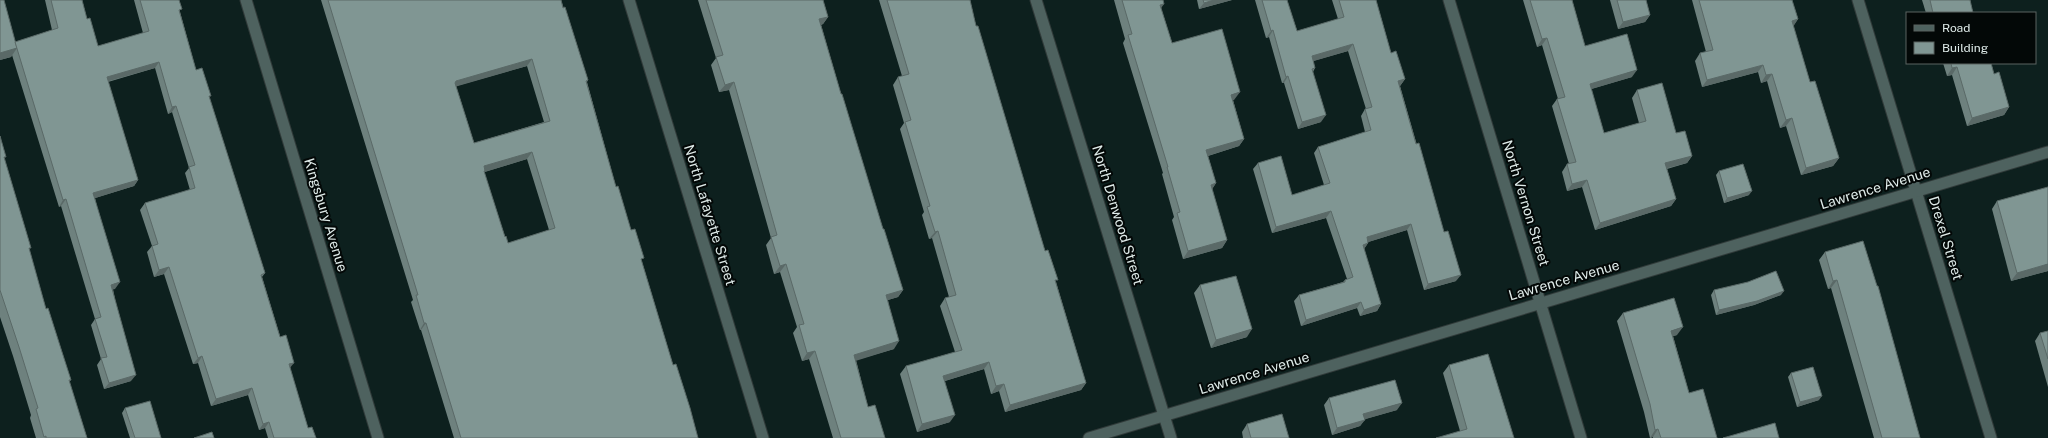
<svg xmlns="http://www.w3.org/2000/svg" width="2048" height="438" viewBox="0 0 2048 438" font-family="'Public Sans',sans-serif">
  <rect width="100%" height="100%" fill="#0d201e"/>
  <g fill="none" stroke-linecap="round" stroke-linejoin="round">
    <g stroke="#313b3a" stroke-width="13">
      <g id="minor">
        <path d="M246,0L378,438"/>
        <path d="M629,0L763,438"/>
        <path d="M1036,0L1171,438"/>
        <path d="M1449,0L1581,438"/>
        <path d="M1858,0L1991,438"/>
        <path d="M1089,438L2048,152"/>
      </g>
    </g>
    <use href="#minor" stroke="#4e625f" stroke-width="11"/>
  </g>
  <g fill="#6e817e" fill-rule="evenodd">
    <path d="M0,0L15,42L52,30L45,0H82L87,19L98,46L143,33L134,0H179L180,12L196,70L209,98L265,273L262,277L308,428L316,438H268L265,428L259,430L248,395L211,406L198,363L193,364L164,274L154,277L147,252L152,246L140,210L145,203L190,190L185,173L189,168L172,112L168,114L155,68L108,82L138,180L134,186L95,198L115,289H113L131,381L104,389L97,365L101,359L91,325L95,319L61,206L59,207L12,55L11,57L0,60Z"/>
    <path d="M321,0H561L588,80L587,82L616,187L642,262L673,365L698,438H454L421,330H420L411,302L413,300ZM527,66L544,122L474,143L456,86ZM527,159L549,230L508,243L505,237L484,172Z"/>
    <path d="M698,0H823L828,17L823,24L821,25L841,94L883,229L903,290L898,297L888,300L894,349L856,360L868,407L885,438H833L809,359L802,361L793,333L797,327L780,272L774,274L766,245L771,238L729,90L719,92L711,65L716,58Z"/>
    <path d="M879,0H970L976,26L1045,251L1056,282L1086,383L1081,390L1005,412L999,391L991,394L984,369L945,381L950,422L917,432L900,374L906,366L955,352L940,306L945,298L949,297L932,238L929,239L922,215L924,212L900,129L904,123L893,85L898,77L902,76Z"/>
    <path d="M1114,0H1163L1161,8L1172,43L1234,100H1233L1244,139L1239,146L1208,156L1216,183L1212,189L1227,240L1222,248L1183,259L1172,220L1174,217L1162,174L1163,173L1123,43L1125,39Z"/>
    <path d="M1197,0H1232L1199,9Z"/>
    <path d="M1255,0H1287L1297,31L1338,19L1332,0H1376L1391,53L1405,79L1400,86L1456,281L1424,290L1407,230L1368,242V243L1364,249L1381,304L1377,311L1360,316L1357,308L1301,326L1294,301L1299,295L1343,282L1345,280L1347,279L1326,218L1272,233L1253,169L1258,163L1292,195L1324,185L1314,153L1318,147L1365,132L1361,116L1365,109H1366L1348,51L1313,61L1315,68L1313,72L1321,122L1298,129L1284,83H1282L1269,37L1266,38Z"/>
    <path d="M1523,0H1572L1585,46L1632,77L1591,89L1604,133L1639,123L1632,98L1637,90L1676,133L1692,156L1687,163L1667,169L1676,199L1671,206L1595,230L1582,187L1567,191L1562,172L1567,164H1569L1552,106L1557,99H1558L1542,45L1537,47Z"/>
    <path d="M1610,0H1646L1650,15L1645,22L1618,29Z"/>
    <path d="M1692,0H1792L1798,19L1793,26L1810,82L1839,158L1833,166L1801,175L1786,126L1780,128L1767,81L1761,83L1758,72L1702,87L1695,61L1700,53L1706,52Z"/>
    <path d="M1922,0H1970L1973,13H1926Z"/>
    <path d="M1943,63H1991L1994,74L2009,107L2004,115L1967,126L1952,75L1947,76Z"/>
    <path d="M0,136L4,160L29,250L46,309L71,380L69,382L87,438H36L30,418L31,415L13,356L0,317Z"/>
    <path d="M1719,171L1749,195L1724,203L1716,175Z"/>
    <path d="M1997,201L2048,271L2011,281L1992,209Z"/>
    <path d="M1825,252L1920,438H1874L1831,288L1828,289L1819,260Z"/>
    <path d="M1200,285L1247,337L1211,348L1194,293Z"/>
    <path d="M1714,290L1781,295L1754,305L1716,315L1711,295Z"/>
    <path d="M1623,313L1677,335L1673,336L1689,393L1717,438H1653V437L1650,438L1644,412L1617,321Z"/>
    <path d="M2048,331V387L2035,341L2040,333Z"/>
    <path d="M1449,365L1514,438L1460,431L1443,373Z"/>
    <path d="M1791,373L1819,400L1797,407L1788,377Z"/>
    <path d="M1329,398L1397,410L1365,419L1360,426L1332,435L1324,405Z"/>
    <path d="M125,408L161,438H130L122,413Z"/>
    <path d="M1247,424L1289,438H1243L1242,432Z"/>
  </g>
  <g fill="#5a6967">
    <path d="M1214,0H1232L1199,9L1204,3Z"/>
    <path d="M1164,4L1159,11L1160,5Z"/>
    <path d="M1650,15L1645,22L1618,29L1623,22Z"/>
    <path d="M828,17L823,24L814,27L819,19Z"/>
    <path d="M1798,19L1793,27L1792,21Z"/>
    <path d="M1273,30L1269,37L1266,38L1271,31Z"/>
    <path d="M1547,38L1542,45L1537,47L1542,39Z"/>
    <path d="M1353,44L1348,51L1307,63L1312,56Z"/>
    <path d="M17,48L11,57L0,60V53Z"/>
    <path d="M532,59L527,66L451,88L456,81Z"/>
    <path d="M159,62L155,68L102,83L107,77Z"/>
    <path d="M1763,65L1758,72L1702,87L1707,80Z"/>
    <path d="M1957,67L1952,75L1947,76L1952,68Z"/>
    <path d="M1637,70L1632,77L1585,91L1590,84Z"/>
    <path d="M1772,74L1767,81L1761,83L1766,75Z"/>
    <path d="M1288,76L1284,83H1282L1286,77Z"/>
    <path d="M1405,79L1400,86L1394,88L1398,81Z"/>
    <path d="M734,82L729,90L719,92L725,85Z"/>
    <path d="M1240,92L1234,100L1226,102L1231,95Z"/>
    <path d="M176,106L172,112L168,114L172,107Z"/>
    <path d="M2009,107L2004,115L1967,126L1972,118Z"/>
    <path d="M1326,115L1321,122L1298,129L1302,122Z"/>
    <path d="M1792,118L1786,126L1780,128L1786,120Z"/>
    <path d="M1244,139L1239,146L1201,158L1206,150Z"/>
    <path d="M532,152L527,159L485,172L480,178L484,166Z"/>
    <path d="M1692,156L1687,163L1660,170L1665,163Z"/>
    <path d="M1839,158L1833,166L1801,175L1806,168Z"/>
    <path d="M138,180L134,186L89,200L93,193Z"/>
    <path d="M1587,180L1582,187L1567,191L1572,184Z"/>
    <path d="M1216,183L1211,191V185Z"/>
    <path d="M1752,191L1749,195L1724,203L1727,198Z"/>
    <path d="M66,199L61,206L59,207L63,200Z"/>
    <path d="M1676,199L1671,206L1595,230L1600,223Z"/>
    <path d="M1331,211L1326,218L1272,233L1276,227Z"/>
    <path d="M1411,224L1407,230L1362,244L1367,237Z"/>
    <path d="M938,231L932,238L929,239L935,232Z"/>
    <path d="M1227,240L1222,248L1183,259L1188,251Z"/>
    <path d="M1368,243L1364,249L1363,245Z"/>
    <path d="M786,264L780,272L774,274L780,266Z"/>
    <path d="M2048,264V271L2011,281L2017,273Z"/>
    <path d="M169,267L164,274L154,277L159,270Z"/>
    <path d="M1461,275L1456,281L1424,290L1428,284Z"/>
    <path d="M1837,280L1831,288L1828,289L1833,281Z"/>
    <path d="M120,282L115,289L107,291L111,285Z"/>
    <path d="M903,290L898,297L881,302L886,295Z"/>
    <path d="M1784,291L1781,295L1754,305L1716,315L1719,310Z"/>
    <path d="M1361,302L1357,308L1301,326L1306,320Z"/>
    <path d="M1381,304L1377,311L1360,316L1364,310Z"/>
    <path d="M424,323H426L421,330H420Z"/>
    <path d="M1683,327L1677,335L1665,339L1671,331Z"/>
    <path d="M1252,329L1247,337L1211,348L1216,340Z"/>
    <path d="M899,341L894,349L849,363L854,355Z"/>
    <path d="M815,351L809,359L802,361L807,353Z"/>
    <path d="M202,356L198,363L193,364L198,358Z"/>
    <path d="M989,362L984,369L938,383L943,376Z"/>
    <path d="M294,363L289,369V364Z"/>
    <path d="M136,375L131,381L104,389L109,383Z"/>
    <path d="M1086,383L1081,390L1005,412L1010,405Z"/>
    <path d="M1004,384L999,391L991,394L996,386Z"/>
    <path d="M252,388L248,395L211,406L216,399Z"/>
    <path d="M1822,396L1819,400L1797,407L1800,402Z"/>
    <path d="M1402,403L1397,410L1359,421L1363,414Z"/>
    <path d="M955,415L950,422L917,432L922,424Z"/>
    <path d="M1365,420L1360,426L1332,435L1337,428Z"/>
    <path d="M269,422L265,428L259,430L263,424Z"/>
    <path d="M1658,429L1653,437L1650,438L1655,430Z"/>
  </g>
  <g fill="#809693" stroke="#5a6967" fill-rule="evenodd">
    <path d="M0,0H4L17,48L0,53Z"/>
    <path d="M51,0H82L87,19L90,18L98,46L149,31L140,0H179L182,9L179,10L196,70L202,68L211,96H209L265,273L261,275L280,337L286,335L294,363L289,364L308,428L312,427L316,438H274L269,422L263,424L252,388L216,399L202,356L198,358L169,267L159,270L152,246L158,244L145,203L195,188L189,167L195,165L176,106L172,107L159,62L107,77L138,180L93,193L120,282L111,285L136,375L109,383L101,358L107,357L95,319L101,317L66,199L63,200L15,42L58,28Z"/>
    <path d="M328,0H561L563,8L565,7L588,80L586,81L616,187L618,186L631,230L635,229L644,258L641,259L673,365L676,364L690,408L698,438H461L426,323H424L416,295H418ZM532,59L550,121L474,143L455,83L456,81ZM532,152L555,228L508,243L506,236L505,237L484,171H485L484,166Z"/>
    <path d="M706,0H823L828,17L819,19L841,94H842L883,229H884L903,290L886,295L899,341L854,355L868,407L875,405L885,438H841L815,351L807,353L799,325L804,324L786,264L780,266L771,237L777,235L734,82L725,85L716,57L723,55Z"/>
    <path d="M887,0H970L976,26H978L992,73L1045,251L1048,250L1058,280H1055L1086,383L1010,405L1004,384L996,386L989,362L943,376L955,415L922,424L906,366L962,350L945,298L956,295L938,231L935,232L927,207L930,206L905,122L911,120L898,77L909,74Z"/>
    <path d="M1122,0H1163L1164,4L1160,5L1172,43L1222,29L1240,92L1231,95L1244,139L1206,150L1216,183L1211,185L1227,240L1188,251L1177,213L1180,212L1167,167H1168L1128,35L1132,34Z"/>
    <path d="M1203,0H1214L1204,3Z"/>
    <path d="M1262,0H1287L1297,31L1344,17L1339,0H1376L1391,53L1396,51L1405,79L1398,81L1416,144L1419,143L1444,232L1448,231L1461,275L1428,284L1411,224L1367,237L1368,243L1363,245L1381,304L1364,310L1361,302L1306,320L1299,295L1345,282V280L1353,277L1331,211L1276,227L1258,163L1281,156L1292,195L1330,183L1318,147L1371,130L1365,109L1372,107L1353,44L1312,56L1315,68L1312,69L1326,115L1302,122L1288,76L1286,77L1273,30L1271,31Z"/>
    <path d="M1530,0H1572L1585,46L1627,34L1637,70L1590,84L1604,133L1646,121L1637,90L1662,83L1676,133L1685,131L1692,156L1665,163L1676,199L1600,223L1587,180L1572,184L1567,164L1576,162L1557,99L1565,97L1547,38L1542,39Z"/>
    <path d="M1617,0H1646L1650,15L1623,22Z"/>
    <path d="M1699,0H1792L1798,19L1792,21L1810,82L1815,81L1839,158L1806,168L1792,118L1786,120L1772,74L1766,75L1763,65L1707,80L1700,53L1713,50Z"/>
    <path d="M1930,0H1970L1973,13H1933Z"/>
    <path d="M1951,63H1991L1994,74L1999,72L2009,107L1972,118L1957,67L1952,68Z"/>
    <path d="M0,136L6,157H4L31,248H29L46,309L48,308L62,352L71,380H69L87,438H46V436L44,437L36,409L38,408L19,347L0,290Z"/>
    <path d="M1743,164L1752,191L1727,198L1719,171Z"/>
    <path d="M2048,187V264L2017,273L1997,201Z"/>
    <path d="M1863,241L1877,286H1878L1920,438H1882L1837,280L1833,281L1825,252Z"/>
    <path d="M1776,271L1784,291L1757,301L1719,310L1714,290L1748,282Z"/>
    <path d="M1236,276L1252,329L1216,340L1200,285Z"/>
    <path d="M1674,298L1683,327L1671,331L1689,393L1703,389L1717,438H1661L1658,429L1655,430L1650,404L1623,313Z"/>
    <path d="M2048,331V359L2040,333Z"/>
    <path d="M1488,354L1514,438H1436L1467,429L1449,365Z"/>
    <path d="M1813,367L1822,396L1800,402L1791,373Z"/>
    <path d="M1395,380L1402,403L1363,414L1365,420L1337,428L1329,398Z"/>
    <path d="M150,401L161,438H135L125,408Z"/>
    <path d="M1282,414L1289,438H1251L1247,424Z"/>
    <path d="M1775,423L1779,438H1723Z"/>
    <path d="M212,432L214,438H194Z"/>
  </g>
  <g text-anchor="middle" stroke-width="4" stroke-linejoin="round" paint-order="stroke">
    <g font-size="14" fill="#dfebe9" stroke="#030807">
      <text transform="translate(1875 188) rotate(-17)" y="5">Lawrence Avenue</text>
      <text transform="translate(1526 203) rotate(73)" y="5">North Vernon Street</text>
      <text transform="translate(326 215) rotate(73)" y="5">Kingsbury Avenue</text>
      <text transform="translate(710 215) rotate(73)" y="5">North Lafayette Street</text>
      <text transform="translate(1118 215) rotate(73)" y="5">North Denwood Street</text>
      <text transform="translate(1946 238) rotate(73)" y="5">Drexel Street</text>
      <text transform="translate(1564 280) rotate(-16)" y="5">Lawrence Avenue</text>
      <text transform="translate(1254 373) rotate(-17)" y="5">Lawrence Avenue</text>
    </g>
  </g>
  <rect x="1906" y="12" width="130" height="52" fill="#030807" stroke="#5b6361"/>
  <rect x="1914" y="25" width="20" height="6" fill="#4e625f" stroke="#5b6361"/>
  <text x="1942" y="32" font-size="12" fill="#dfebe9">Road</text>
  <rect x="1914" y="42" width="20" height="12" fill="#809693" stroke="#5b6361"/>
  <text x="1942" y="52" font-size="12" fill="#dfebe9">Building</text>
</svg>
